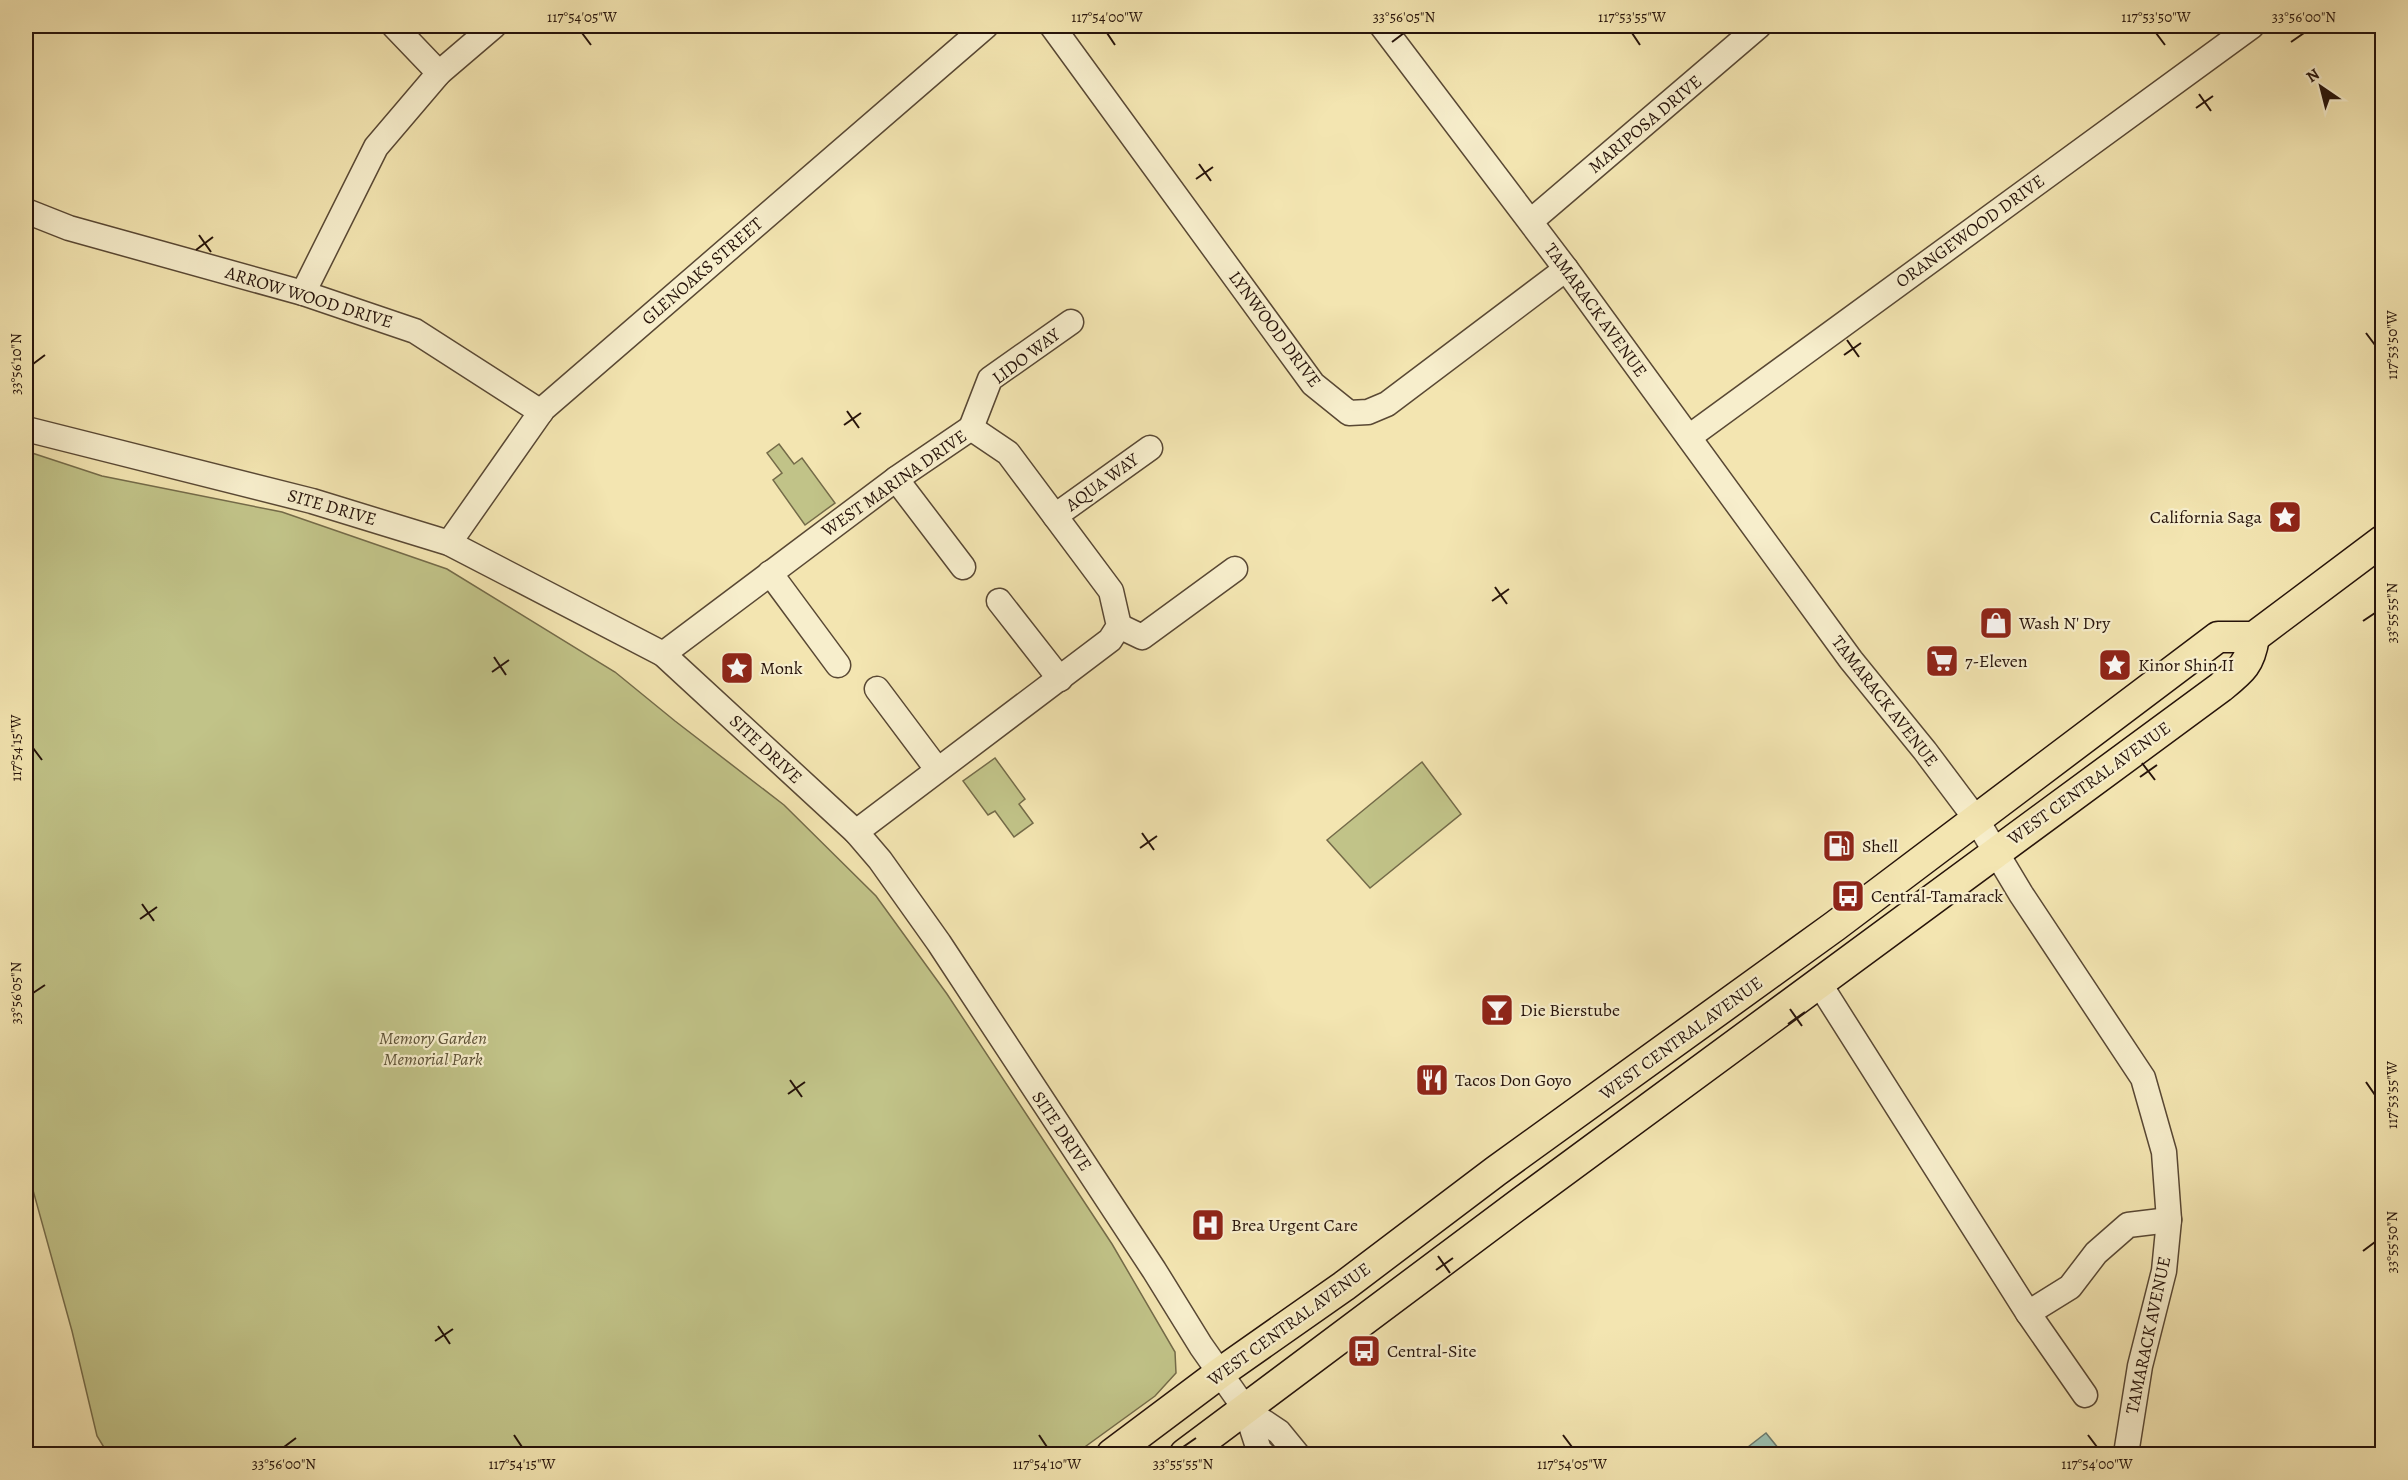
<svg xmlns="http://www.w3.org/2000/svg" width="2408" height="1480" viewBox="0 0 2408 1480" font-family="Alegreya,serif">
  <rect width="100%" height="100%" fill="#f3e5b1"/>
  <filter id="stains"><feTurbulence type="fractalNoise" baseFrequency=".00333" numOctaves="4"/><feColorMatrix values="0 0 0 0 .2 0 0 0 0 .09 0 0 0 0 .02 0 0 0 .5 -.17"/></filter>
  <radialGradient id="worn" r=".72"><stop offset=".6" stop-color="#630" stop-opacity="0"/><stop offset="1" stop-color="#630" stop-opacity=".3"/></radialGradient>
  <g fill="#c1c388" stroke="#746b49" stroke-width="1.5">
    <path d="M779,444L794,464L802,458L835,503L805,525L773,480L782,473L767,453Z"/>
    <path d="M26,451L102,476L282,512L447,569L615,672L675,721L784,805L876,896L947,994L1112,1244L1175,1352L1176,1373L1155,1396L1075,1454H108L97,1436L72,1331L26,1165Z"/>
    <path d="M995,758L1025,799L1019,804L1033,823L1014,837L995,811L988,815L963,781Z"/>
    <path d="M1422,762L1461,814L1370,888L1327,840Z"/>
  </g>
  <path fill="#9bbfaf" stroke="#6c7a6d" stroke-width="1.5" d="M1766,1433L1783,1454H1739Z"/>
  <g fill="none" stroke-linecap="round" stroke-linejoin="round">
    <g stroke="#594834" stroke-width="27">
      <g id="minor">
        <path d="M394,26L439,73"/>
        <path d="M1052,26L1313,384L1349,413L1368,412L1387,404L1566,269"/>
        <path d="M1382,26L1566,269L1851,660L1925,751L1976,819L2021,894L2143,1078L2164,1152L2169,1220L2164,1271L2140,1366L2126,1454"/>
        <path d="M26,211L69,228L303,293L415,331L541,412"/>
        <path d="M1531,221L1759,26"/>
        <path d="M303,293L376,147L439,73L494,26"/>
        <path d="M971,428L990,379L1071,322"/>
        <path d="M26,429L312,501L449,543L663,654L856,832L880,860L939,943L1154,1270L1201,1346L1246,1410L1259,1450L1263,1454"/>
        <path d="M1689,437L2252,26"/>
        <path d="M896,479L963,567"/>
        <path d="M1055,516L1150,448"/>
        <path d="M449,543L543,409L986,26"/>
        <path d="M770,573L838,665"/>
        <path d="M999,601L1060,679"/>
        <path d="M1119,626L1142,637L1235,569"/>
        <path d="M663,654L896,479L971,428L1008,453L1111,591L1119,626L1110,640L856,832"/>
        <path d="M877,689L937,769"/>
        <path d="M1819,983L2028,1313L2070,1287L2096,1253L2128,1225L2169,1220"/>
        <path d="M2028,1313L2085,1395"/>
        <path d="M1246,1410L1279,1432L1297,1454"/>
      </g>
    </g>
    <g stroke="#26130a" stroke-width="33">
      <g id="major">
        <path d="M1112,1454L1220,1373L1344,1286L1496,1171L1835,926L2218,637H2254L2382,541"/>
        <path d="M1185,1454L1519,1204L2221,687C2242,670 2250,664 2254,637"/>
      </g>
    </g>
    <use href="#minor" stroke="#f7eecc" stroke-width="24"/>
    <use href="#major" stroke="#f3e5b1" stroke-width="30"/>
  </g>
  <path fill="none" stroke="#26130a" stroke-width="2" d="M582,33L591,45M1107,33L1115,45M1632,33L1640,45M2156,33L2165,45M1392,42L1404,33M2291,42L2304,33M2199,94L2211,111M2196,108L2213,96M1199,164L1211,181M1196,179L1213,167M199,235L211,252M196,250L213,237M2366,333L2375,345M1847,340L1859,357M1844,355L1861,343M33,364L45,355M847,411L859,428M844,425L861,413M1495,587L1507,604M1492,601L1509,589M2363,621L2375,613M494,657L506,675M492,672L509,660M33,748L42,760M2142,763L2155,780M2140,777L2157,765M1142,833L1154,850M1140,848L1157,836M142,904L154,921M140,919L157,907M33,993L45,985M1790,1009L1802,1026M1788,1024L1805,1012M790,1080L802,1097M2366,1082L2375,1095M788,1094L805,1082M2363,1251L2375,1242M1438,1256L1450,1273M1436,1270L1453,1258M438,1326L450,1344M435,1341L453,1329M514,1435L522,1447M1039,1435L1047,1447M1563,1435L1572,1447M2088,1435L2097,1447M284,1447L296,1438M1183,1447L1196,1438"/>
  <defs>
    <g id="sight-square" transform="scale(1.725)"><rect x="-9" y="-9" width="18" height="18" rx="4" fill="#8f2418" stroke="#f7eecc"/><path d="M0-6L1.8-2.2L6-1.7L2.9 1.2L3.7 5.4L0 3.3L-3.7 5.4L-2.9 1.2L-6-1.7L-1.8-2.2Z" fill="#fff"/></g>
    <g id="shop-square" transform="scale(1.725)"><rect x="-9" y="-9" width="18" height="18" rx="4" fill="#8f2418" stroke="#f7eecc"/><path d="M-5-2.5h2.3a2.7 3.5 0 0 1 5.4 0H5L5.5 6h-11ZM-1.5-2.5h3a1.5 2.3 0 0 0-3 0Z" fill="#fff"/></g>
    <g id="supermarket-square" transform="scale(1.725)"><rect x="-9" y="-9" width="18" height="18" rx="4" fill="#8f2418" stroke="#f7eecc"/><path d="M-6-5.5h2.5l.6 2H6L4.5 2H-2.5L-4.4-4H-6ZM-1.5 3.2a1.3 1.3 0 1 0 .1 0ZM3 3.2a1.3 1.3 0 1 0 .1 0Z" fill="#fff"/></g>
    <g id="fuel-square" transform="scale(1.725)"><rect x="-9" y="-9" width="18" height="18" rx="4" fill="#8f2418" stroke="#f7eecc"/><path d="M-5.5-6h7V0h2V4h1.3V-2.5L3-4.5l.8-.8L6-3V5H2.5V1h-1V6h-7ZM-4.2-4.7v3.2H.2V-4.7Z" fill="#fff"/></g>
    <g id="bus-square" transform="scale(1.725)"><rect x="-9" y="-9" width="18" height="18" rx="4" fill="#8f2418" stroke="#f7eecc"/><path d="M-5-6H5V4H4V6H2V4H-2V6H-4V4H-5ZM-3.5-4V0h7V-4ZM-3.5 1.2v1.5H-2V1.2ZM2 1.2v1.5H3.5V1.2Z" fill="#fff"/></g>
    <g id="bar-square" transform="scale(1.725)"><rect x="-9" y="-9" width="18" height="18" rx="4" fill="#8f2418" stroke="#f7eecc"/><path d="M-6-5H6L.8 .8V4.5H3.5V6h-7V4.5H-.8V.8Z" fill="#fff"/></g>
    <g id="restaurant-square" transform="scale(1.725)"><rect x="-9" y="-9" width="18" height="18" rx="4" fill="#8f2418" stroke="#f7eecc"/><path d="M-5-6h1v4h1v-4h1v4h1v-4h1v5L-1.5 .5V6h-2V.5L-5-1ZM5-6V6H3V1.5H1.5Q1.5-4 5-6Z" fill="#fff"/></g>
    <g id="hospital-square" transform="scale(1.725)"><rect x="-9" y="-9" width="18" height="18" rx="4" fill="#8f2418" stroke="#f7eecc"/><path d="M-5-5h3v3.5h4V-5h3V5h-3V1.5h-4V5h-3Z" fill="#fff"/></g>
  </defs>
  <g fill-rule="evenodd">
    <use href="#sight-square" x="2285" y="517"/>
    <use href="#shop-square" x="1996" y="623"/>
    <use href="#supermarket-square" x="1942" y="661"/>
    <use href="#sight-square" x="2115" y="665"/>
    <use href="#sight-square" x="737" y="668"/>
    <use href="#fuel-square" x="1839" y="846"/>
    <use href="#bus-square" x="1848" y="896"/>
    <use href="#bar-square" x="1497" y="1010"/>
    <use href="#restaurant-square" x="1432" y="1080"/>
    <use href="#hospital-square" x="1208" y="1225"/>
    <use href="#bus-square" x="1364" y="1351"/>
  </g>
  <g text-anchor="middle" stroke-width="4.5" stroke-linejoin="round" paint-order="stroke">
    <g font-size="18" fill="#26130a" stroke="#f7eecc">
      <text transform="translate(1645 124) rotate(-40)" y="6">MARIPOSA DRIVE</text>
      <text transform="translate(1970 231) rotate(-36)" y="6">ORANGEWOOD DRIVE</text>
      <text transform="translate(702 271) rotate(-41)" y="6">GLENOAKS STREET</text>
      <text transform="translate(309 297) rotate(17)" y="6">ARROW WOOD DRIVE</text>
      <text transform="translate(1596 310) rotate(54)" y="6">TAMARACK AVENUE</text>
      <text transform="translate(1275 329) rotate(53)" y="6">LYNWOOD DRIVE</text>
      <text transform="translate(1026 356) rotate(-37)" y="6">LIDO WAY</text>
      <text transform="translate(1102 482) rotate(-36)" y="6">AQUA WAY</text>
      <text transform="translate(894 483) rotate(-35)" y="6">WEST MARINA DRIVE</text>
      <text transform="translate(332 507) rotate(16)" y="6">SITE DRIVE</text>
      <text transform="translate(1885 701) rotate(52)" y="6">TAMARACK AVENUE</text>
      <text transform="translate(766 749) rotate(43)" y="6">SITE DRIVE</text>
      <text transform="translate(2089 783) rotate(-36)" y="6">WEST CENTRAL AVENUE</text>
      <text transform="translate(1681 1038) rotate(-36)" y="6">WEST CENTRAL AVENUE</text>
      <text transform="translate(1062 1131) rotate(56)" y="6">SITE DRIVE</text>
      <text transform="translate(1289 1324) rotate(-36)" y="6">WEST CENTRAL AVENUE</text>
      <text transform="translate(2148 1335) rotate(-78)" y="6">TAMARACK AVENUE</text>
    </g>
    <g font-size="18" fill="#26130a" stroke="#f7eecc" text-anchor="start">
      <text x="2262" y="523" text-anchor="end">California Saga</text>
      <text x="2019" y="629">Wash N' Dry</text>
      <text x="1965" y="667">7-Eleven</text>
      <text x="2138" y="671">Kinor Shin II</text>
      <text x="760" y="674">Monk</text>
      <text x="1862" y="852">Shell</text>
      <text x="1871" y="902">Central-Tamarack</text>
      <text x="1520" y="1016">Die Bierstube</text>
      <text x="1455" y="1086">Tacos Don Goyo</text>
      <text x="1231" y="1231">Brea Urgent Care</text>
      <text x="1387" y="1357">Central-Site</text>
    </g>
    <g font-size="18" font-style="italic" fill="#5c5136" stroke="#f7eecc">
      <text x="433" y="1044">Memory Garden<tspan x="433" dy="21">Memorial Park</tspan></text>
    </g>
  </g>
  <rect width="2408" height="1480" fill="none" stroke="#f3e5b1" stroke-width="66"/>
  <g transform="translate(2321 87) rotate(325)" stroke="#f7eecc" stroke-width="4.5" paint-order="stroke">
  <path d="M0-4.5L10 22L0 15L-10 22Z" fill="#26130a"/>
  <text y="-9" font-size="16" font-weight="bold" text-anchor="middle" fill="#26130a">N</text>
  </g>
  <rect x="33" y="33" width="2342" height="1414" fill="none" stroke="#26130a" stroke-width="2"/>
  <g font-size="15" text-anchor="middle" fill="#26130a">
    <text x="582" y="22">117°54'05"W</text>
    <text x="1107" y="22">117°54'00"W</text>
    <text x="1404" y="22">33°56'05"N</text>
    <text x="1632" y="22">117°53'55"W</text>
    <text x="2156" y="22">117°53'50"W</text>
    <text x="2304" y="22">33°56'00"N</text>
    <text transform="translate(2392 345) rotate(-90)" y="5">117°53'50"W</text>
    <text transform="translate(16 364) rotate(-90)" y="5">33°56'10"N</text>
    <text transform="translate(2392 613) rotate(-90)" y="5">33°55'55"N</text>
    <text transform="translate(16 748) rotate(-90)" y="5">117°54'15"W</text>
    <text transform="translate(16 993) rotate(-90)" y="5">33°56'05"N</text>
    <text transform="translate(2392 1095) rotate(-90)" y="5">117°53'55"W</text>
    <text transform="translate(2392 1242) rotate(-90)" y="5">33°55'50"N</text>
    <text x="284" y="1469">33°56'00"N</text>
    <text x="522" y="1469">117°54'15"W</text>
    <text x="1047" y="1469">117°54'10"W</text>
    <text x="1183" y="1469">33°55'55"N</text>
    <text x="1572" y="1469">117°54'05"W</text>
    <text x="2097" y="1469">117°54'00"W</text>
  </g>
  <rect width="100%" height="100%" filter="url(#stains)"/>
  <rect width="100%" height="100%" fill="url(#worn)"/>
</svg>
